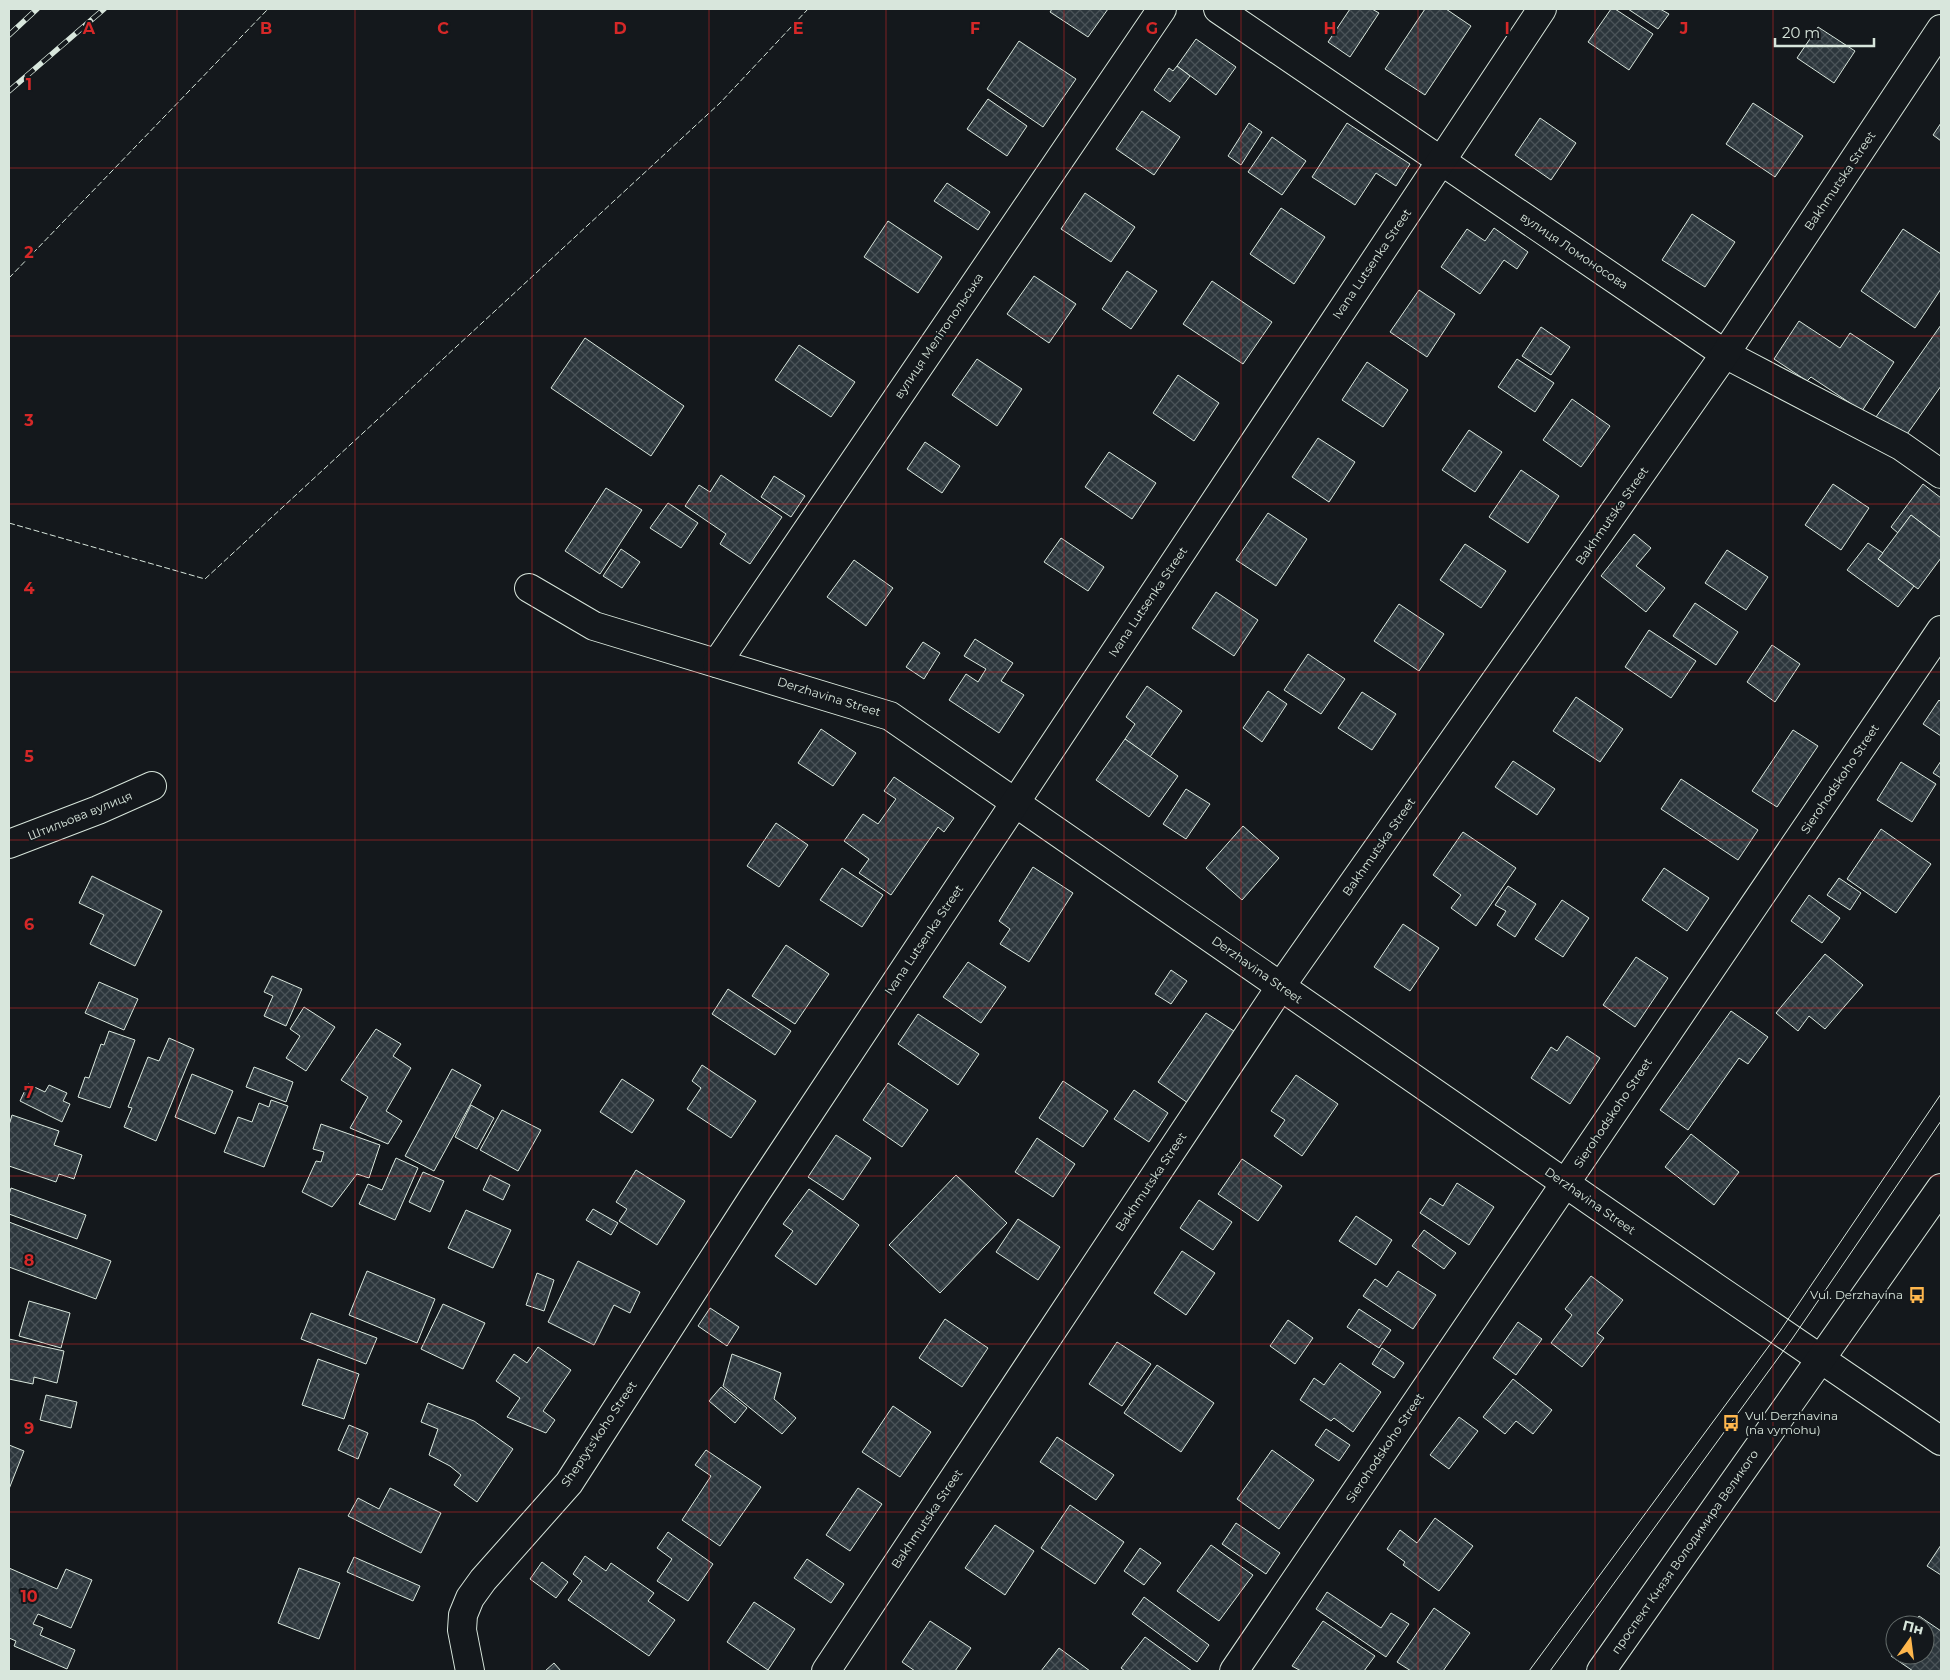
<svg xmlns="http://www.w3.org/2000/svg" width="1950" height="1680" viewBox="0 0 1950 1680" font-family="Montserrat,sans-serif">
  <defs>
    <pattern id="building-cross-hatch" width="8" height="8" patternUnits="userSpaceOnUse" patternTransform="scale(1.25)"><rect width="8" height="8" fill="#2c363c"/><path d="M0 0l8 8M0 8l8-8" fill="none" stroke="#4a5358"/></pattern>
  </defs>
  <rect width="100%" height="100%" fill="#14181c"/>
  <g fill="url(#building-cross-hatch)" stroke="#d8e6dc">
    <path d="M1052,9H1108L1088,37L1050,12Z"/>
    <path d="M1350,9H1372L1379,13L1350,57L1328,42Z"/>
    <path d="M1425,9H1446L1471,26L1425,95L1385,69Z"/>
    <path d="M1611,9H1615L1653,34L1629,70L1588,42Z"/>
    <path d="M1628,9H1660L1669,14L1658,29Z"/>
    <path d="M1818,27L1855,51L1834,83L1797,58Z"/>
    <path d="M1196,39L1236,67L1216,95L1177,66Z"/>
    <path d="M1019,41L1076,79L1043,127L987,89Z"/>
    <path d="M1177,66L1190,76L1170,102L1154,90L1169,68L1173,71Z"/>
    <path d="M988,99L1027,126L1007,156L967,129Z"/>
    <path d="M1753,103L1803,136L1775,177L1726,144Z"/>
    <path d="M1142,111L1180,137L1154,175L1116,149Z"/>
    <path d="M1540,118L1576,143L1551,180L1515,155Z"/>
    <path d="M1249,123L1262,132L1241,165L1228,156Z"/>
    <path d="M1347,123L1410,164L1396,186L1376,173L1355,205L1312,177Z"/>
    <path d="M1941,123V141L1933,135Z"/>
    <path d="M1272,137L1306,161L1282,195L1248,172Z"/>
    <path d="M947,183L990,212L978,230L934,201Z"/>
    <path d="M1085,193L1135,227L1111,262L1061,229Z"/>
    <path d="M1281,208L1325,237L1294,284L1250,254Z"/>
    <path d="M1692,214L1735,242L1705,287L1662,260Z"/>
    <path d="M888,221L942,257L918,293L864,257Z"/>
    <path d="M1494,228L1528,252L1517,269L1504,260L1480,294L1441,267L1467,229L1485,241Z"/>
    <path d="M1903,229L1941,254V289L1915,328L1861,291Z"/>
    <path d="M1127,271L1157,291L1131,329L1102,309Z"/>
    <path d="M1034,276L1076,304L1049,343L1007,314Z"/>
    <path d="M1212,281L1272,322L1243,364L1183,324Z"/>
    <path d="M1419,290L1455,314L1427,357L1390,332Z"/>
    <path d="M1799,321L1840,348L1850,333L1894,362L1862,411L1811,377L1807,381L1774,359Z"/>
    <path d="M1941,325V386L1905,437L1876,417Z"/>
    <path d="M1541,327L1570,347L1551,375L1522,356Z"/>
    <path d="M585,338L684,406L651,456L551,388Z"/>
    <path d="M799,345L855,382L831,417L775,380Z"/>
    <path d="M977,359L1022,389L997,426L952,395Z"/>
    <path d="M1517,359L1554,383L1535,412L1498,387Z"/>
    <path d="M1367,362L1408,390L1383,427L1342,400Z"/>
    <path d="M1178,375L1219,403L1194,441L1153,413Z"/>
    <path d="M1572,399L1610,426L1581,467L1543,440Z"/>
    <path d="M1469,430L1502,452L1475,492L1442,470Z"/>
    <path d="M1318,438L1355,462L1329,502L1292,477Z"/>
    <path d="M925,442L960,466L942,493L907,469Z"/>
    <path d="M1109,452L1156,483L1132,519L1085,487Z"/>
    <path d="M1521,470L1559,496L1528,543L1489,517Z"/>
    <path d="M721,475L782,517L750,564L720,544L726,534L685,506L699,485L710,492Z"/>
    <path d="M774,476L805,496L791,517L761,497Z"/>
    <path d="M1833,484L1869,508L1841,550L1805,525Z"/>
    <path d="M1923,484L1941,498V538L1911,515L1898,533L1891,527Z"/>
    <path d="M606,488L642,510L600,574L565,551Z"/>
    <path d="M668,503L698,523L681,548L650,528Z"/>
    <path d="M1268,513L1307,539L1276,586L1236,560Z"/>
    <path d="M1911,515L1941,538V558L1918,589L1878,559Z"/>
    <path d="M1634,534L1651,548L1636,566L1665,588L1646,612L1601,576Z"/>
    <path d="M1061,538L1104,567L1088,591L1044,562Z"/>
    <path d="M1868,543L1883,553L1878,559L1914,586L1898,607L1847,570Z"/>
    <path d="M1465,544L1506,571L1481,608L1440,580Z"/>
    <path d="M621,549L640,562L622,588L603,576Z"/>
    <path d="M1727,550L1768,577L1746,610L1705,583Z"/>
    <path d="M854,560L893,588L866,626L827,597Z"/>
    <path d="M1216,592L1258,620L1234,656L1192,628Z"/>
    <path d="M1695,603L1738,632L1716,665L1673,636Z"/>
    <path d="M1399,604L1444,634L1419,671L1374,641Z"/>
    <path d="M1649,630L1696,661L1671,698L1625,667Z"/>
    <path d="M975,639L1013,663L1001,681L1024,695L999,733L949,700L966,674L978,682L986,669L964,656Z"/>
    <path d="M923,642L940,653L924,679L906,667Z"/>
    <path d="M1772,645L1800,664L1775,702L1747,682Z"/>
    <path d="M1308,654L1345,679L1321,714L1284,690Z"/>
    <path d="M1147,686L1182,711L1150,757L1125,739L1135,724L1126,717Z"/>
    <path d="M1268,691L1287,704L1262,742L1243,728Z"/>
    <path d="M1362,692L1396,714L1372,750L1338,728Z"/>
    <path d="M1576,697L1623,729L1600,762L1553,731Z"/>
    <path d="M1939,700L1941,702V736L1923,724Z"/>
    <path d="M821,729L856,753L833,786L798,763Z"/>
    <path d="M1793,730L1818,746L1777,807L1752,791Z"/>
    <path d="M1125,739L1178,776L1149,817L1096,780Z"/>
    <path d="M1513,761L1555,789L1537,815L1495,787Z"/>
    <path d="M1941,761V778L1933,773Z"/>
    <path d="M1901,762L1936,784L1912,822L1877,800Z"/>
    <path d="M894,777L954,818L944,832L938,827L891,895L859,873L869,859L844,841L863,814L878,824L896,799L884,791Z"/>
    <path d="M1681,779L1758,830L1738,860L1661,809Z"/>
    <path d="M1186,789L1210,804L1186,839L1163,824Z"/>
    <path d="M776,823L808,845L779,887L747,866Z"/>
    <path d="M1243,826L1279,858L1242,900L1206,868Z"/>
    <path d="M1881,829L1931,864L1896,913L1847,879Z"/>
    <path d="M1463,832L1516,868L1476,926L1451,908L1461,895L1433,875Z"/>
    <path d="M1033,867L1073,893L1029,962L1000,944L1010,929L999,921Z"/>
    <path d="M842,868L883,895L862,927L820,900Z"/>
    <path d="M1664,868L1709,898L1687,931L1642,900Z"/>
    <path d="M92,876L162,911L135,966L90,944L104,915L79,903Z"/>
    <path d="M1839,878L1861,893L1850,910L1827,895Z"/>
    <path d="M1508,886L1536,904L1515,937L1497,925L1506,911L1495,905Z"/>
    <path d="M1809,895L1840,918L1822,943L1791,921Z"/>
    <path d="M1562,900L1589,918L1563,957L1535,939Z"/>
    <path d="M1403,924L1439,948L1410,991L1374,967Z"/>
    <path d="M786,945L829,974L795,1024L752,996Z"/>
    <path d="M1825,954L1863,985L1825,1029L1809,1016L1798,1031L1776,1013Z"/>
    <path d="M1636,957L1668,978L1635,1027L1603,1005Z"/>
    <path d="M968,962L1006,987L981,1023L943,997Z"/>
    <path d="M1171,970L1187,981L1171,1004L1155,994Z"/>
    <path d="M272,976L302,989L286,1026L264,1016L273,996L264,992Z"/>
    <path d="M99,982L138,999L124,1030L85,1013Z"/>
    <path d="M728,989L791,1031L775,1055L712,1014Z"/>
    <path d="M304,1007L335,1027L306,1071L286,1058L300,1036L290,1029Z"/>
    <path d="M1731,1011L1768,1037L1748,1064L1739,1058L1688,1130L1660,1110Z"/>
    <path d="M1206,1013L1237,1033L1188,1103L1158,1082Z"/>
    <path d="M918,1014L979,1054L958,1085L898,1044Z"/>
    <path d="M376,1029L401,1044L393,1056L411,1068L386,1111L402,1121L388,1144L350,1128L368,1097L341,1080Z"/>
    <path d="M109,1031L135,1040L110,1108L78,1097L85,1077L89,1078L101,1044L104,1045Z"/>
    <path d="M1567,1036L1600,1058L1570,1104L1531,1078L1551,1047L1557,1051Z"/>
    <path d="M169,1038L194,1049L156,1141L124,1127L132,1108L128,1107L148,1057L159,1061Z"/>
    <path d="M702,1065L756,1101L731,1138L687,1109L701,1088L692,1081Z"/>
    <path d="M254,1067L293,1082L286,1102L246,1087Z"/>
    <path d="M452,1069L481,1085L434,1171L405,1156Z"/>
    <path d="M192,1074L233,1091L215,1134L175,1117Z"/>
    <path d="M1296,1075L1338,1104L1302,1156L1274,1136L1285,1120L1271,1111Z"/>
    <path d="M622,1079L654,1100L632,1133L600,1112Z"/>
    <path d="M1063,1081L1108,1111L1083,1147L1039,1118Z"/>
    <path d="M888,1083L928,1110L902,1147L863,1120Z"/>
    <path d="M28,1084L45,1092L49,1085L67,1093L63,1101L70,1104L62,1122L20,1101Z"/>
    <path d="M1134,1090L1168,1113L1149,1142L1114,1119Z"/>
    <path d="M271,1100L288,1106L264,1167L224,1152L238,1117L252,1122L259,1103L269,1107Z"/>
    <path d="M471,1105L494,1118L477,1149L455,1137Z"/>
    <path d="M502,1110L541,1130L518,1171L480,1150Z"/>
    <path d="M12,1115L59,1131L54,1145L82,1155L74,1179L59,1174L56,1182L9,1166V1125Z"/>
    <path d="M321,1124L380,1145L369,1178L357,1174L332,1207L302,1192L316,1161L321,1162L324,1152L313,1149Z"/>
    <path d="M1691,1134L1739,1172L1714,1205L1665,1167Z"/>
    <path d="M836,1135L871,1158L843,1200L808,1177Z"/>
    <path d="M1037,1138L1075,1164L1053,1197L1015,1172Z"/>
    <path d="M396,1158L418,1168L395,1220L359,1204L368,1184L382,1190Z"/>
    <path d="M1242,1159L1282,1186L1258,1221L1218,1194Z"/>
    <path d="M636,1170L685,1201L657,1245L619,1221L627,1209L616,1202Z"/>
    <path d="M423,1172L444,1181L430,1212L409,1202Z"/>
    <path d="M490,1175L510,1185L503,1200L483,1190Z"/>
    <path d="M956,1175L1007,1223L940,1293L889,1245Z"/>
    <path d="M1457,1183L1494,1207L1469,1245L1420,1213L1430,1198L1443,1206Z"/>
    <path d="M11,1188L86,1215L77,1239L9,1214V1195Z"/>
    <path d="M809,1189L859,1225L816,1285L775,1256L793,1231L783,1224Z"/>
    <path d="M1199,1200L1232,1222L1213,1250L1180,1228Z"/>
    <path d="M593,1209L618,1223L611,1235L586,1220Z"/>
    <path d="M466,1210L511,1230L493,1268L448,1248Z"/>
    <path d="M1356,1216L1392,1240L1376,1265L1339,1241Z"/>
    <path d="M1018,1219L1060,1247L1038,1280L996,1252Z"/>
    <path d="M9,1222L111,1261L96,1299L9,1267Z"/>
    <path d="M1424,1230L1456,1253L1444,1269L1412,1246Z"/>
    <path d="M1182,1251L1215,1273L1186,1315L1154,1293Z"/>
    <path d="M578,1261L640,1292L630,1313L614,1305L594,1345L548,1322Z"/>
    <path d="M367,1271L435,1299L417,1343L349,1315Z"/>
    <path d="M1398,1271L1436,1295L1413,1329L1363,1296L1375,1279L1387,1287Z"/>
    <path d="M537,1273L554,1280L544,1311L526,1305Z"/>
    <path d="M1591,1276L1623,1300L1597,1333L1604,1338L1582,1367L1551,1343L1572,1315L1565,1309Z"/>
    <path d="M29,1301L70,1313L61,1348L19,1336Z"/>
    <path d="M443,1304L485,1323L463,1369L421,1349Z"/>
    <path d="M710,1308L739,1327L727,1346L698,1326Z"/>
    <path d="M1359,1309L1391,1330L1379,1348L1347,1327Z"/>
    <path d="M311,1313L377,1338L366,1364L301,1339Z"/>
    <path d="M945,1319L988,1348L962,1387L919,1358Z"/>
    <path d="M1288,1320L1313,1338L1295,1364L1270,1346Z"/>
    <path d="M1518,1322L1542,1339L1516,1375L1493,1358Z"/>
    <path d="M9,1339L64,1351L57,1383L34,1377L33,1384L9,1379Z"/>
    <path d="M1117,1342L1151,1364L1122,1406L1089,1384Z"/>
    <path d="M538,1347L571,1370L543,1411L555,1420L546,1433L507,1417L520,1398L496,1381L514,1354L527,1363Z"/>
    <path d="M1382,1348L1404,1363L1394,1378L1372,1364Z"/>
    <path d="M732,1354L781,1373L774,1399L796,1418L782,1434L723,1386Z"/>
    <path d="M318,1359L359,1374L344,1419L302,1405Z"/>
    <path d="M1340,1363L1381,1392L1353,1432L1334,1418L1331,1421L1300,1400L1314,1378L1324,1385Z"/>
    <path d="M1157,1365L1214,1403L1181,1452L1124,1413Z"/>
    <path d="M1513,1379L1552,1410L1533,1434L1516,1421L1505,1434L1483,1417Z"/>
    <path d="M721,1387L747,1408L735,1423L709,1401Z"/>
    <path d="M46,1395L77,1402L71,1428L40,1420Z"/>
    <path d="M428,1403L474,1421L513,1449L477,1502L454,1485L461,1475L450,1466L429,1455L438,1429L421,1422Z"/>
    <path d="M893,1406L931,1432L900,1477L862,1452Z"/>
    <path d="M1459,1417L1478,1431L1449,1469L1430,1455Z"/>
    <path d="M349,1425L368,1433L358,1459L338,1450Z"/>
    <path d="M1326,1429L1350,1445L1339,1461L1315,1445Z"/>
    <path d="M1057,1437L1114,1475L1096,1500L1040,1462Z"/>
    <path d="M9,1445L24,1451L9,1489Z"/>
    <path d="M706,1450L761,1487L720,1546L682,1520L711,1476L695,1465Z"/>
    <path d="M1272,1450L1314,1480L1279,1529L1237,1499Z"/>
    <path d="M390,1488L441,1513L421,1553L348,1516L358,1498L379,1509Z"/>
    <path d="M858,1488L882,1504L850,1551L826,1535Z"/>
    <path d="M1070,1505L1124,1542L1095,1584L1041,1548Z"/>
    <path d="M1435,1518L1473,1546L1439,1591L1403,1565L1405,1562L1387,1549L1400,1530L1417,1543Z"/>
    <path d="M1236,1523L1280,1553L1266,1574L1222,1544Z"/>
    <path d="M995,1525L1034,1551L1005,1595L965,1568Z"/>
    <path d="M668,1532L713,1564L688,1601L657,1581L672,1559L657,1548Z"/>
    <path d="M1211,1545L1253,1575L1219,1621L1177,1591Z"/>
    <path d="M1941,1545V1575L1927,1566Z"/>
    <path d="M1140,1548L1161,1563L1144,1585L1124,1571Z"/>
    <path d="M585,1556L606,1571L611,1563L654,1593L648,1601L675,1620L649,1656L568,1600L582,1581L573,1574Z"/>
    <path d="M354,1557L420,1586L413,1601L347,1572Z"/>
    <path d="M807,1559L844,1584L831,1603L794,1578Z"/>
    <path d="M542,1562L568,1582L556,1598L530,1579Z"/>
    <path d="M9,1568L57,1589L66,1569L92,1580L71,1628L38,1614L33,1624L43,1628L40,1635L75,1650L67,1669L14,1646L16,1641L9,1638Z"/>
    <path d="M299,1568L340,1583L319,1639L278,1623Z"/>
    <path d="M1327,1592L1381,1628L1391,1613L1409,1624L1386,1657L1316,1609Z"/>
    <path d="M1144,1597L1209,1645L1197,1662L1132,1614Z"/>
    <path d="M754,1602L795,1629L768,1670L727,1642Z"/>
    <path d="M1434,1608L1470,1633L1443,1671H1411L1397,1662Z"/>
    <path d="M1919,1616L1941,1631V1671H1913L1891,1656L1895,1651V1655H1925V1625H1913Z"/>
    <path d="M930,1621L971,1648L955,1671H915L902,1662Z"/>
    <path d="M1323,1621L1375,1656L1364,1671H1301L1292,1666Z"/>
    <path d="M1145,1637L1192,1671H1125L1121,1668Z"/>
    <path d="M1059,1648L1090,1671H1041Z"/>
    <path d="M554,1663L561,1671H545Z"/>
  </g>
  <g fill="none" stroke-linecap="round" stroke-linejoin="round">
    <g stroke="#d8e6dc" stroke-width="30">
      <g id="minor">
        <path d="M1218,9L1725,354L1901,446L1941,474"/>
        <path d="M529,588L594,626L890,716L1715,1287L1941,1441"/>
        <path d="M717,663L1162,9"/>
        <path d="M9,844L98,810L152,786"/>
        <path d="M470,1671L462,1630L463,1615L470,1598L483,1580L569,1483L754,1196L1542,9"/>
        <path d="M826,1671L1281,986L1725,354L1941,29"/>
        <path d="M1234,1671L1941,630"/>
      </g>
    </g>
    <g stroke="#d8e6dc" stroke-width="30">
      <path id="primary" d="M1601,1671L1941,1188"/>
    </g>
    <use href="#minor" stroke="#14181c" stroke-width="28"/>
    <use href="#primary" stroke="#14181c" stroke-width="28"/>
    <g stroke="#d8e6dc" stroke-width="1">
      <path d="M1529,1671L1780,1331L1941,1094"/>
      <path d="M1550,1671L1792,1339L1941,1121"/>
    </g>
    <g stroke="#d8e6dc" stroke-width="5.5">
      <g id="rail">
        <path d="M9,35L37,9"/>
        <path d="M9,91L104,9"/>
      </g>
    </g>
    <use href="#rail" stroke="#14181c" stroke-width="4" stroke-dasharray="11" stroke-linecap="butt"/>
    <g stroke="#d8e6dc" stroke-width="1" stroke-dasharray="6 2.5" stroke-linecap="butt">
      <path d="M9,278L268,9"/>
      <path d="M9,523L205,579L720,103L808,9"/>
    </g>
  </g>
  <path fill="none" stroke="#d62828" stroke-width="1" stroke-opacity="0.55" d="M177,9V1671M355,9V1671M532,9V1671M709,9V1671M886,9V1671M1064,9V1671M1241,9V1671M1418,9V1671M1595,9V1671M1773,9V1671M9,168H1941M9,336H1941M9,504H1941M9,672H1941M9,840H1941M9,1008H1941M9,1176H1941M9,1344H1941M9,1512H1941"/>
  <defs>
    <g id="bus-bare" transform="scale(1.35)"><path d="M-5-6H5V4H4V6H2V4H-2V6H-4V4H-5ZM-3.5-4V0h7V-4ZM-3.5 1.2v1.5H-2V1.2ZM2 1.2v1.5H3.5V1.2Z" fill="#ffb74d" stroke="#14181c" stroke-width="2.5" paint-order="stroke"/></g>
  </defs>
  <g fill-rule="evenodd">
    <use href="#bus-bare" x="1917" y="1295"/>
    <use href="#bus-bare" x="1731" y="1423"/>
  </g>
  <g text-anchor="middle" stroke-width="4" stroke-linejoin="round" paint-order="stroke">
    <g font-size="12" fill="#d8e6dc" stroke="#14181c">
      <text transform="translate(1840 181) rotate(-56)" y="4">Bakhmutska Street</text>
      <text transform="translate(1574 251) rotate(34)" y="4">вулиця Ломоносова</text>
      <text transform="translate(1372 264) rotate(-56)" y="4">Ivana Lutsenka Street</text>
      <text transform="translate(939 336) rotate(-56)" y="4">вулиця Мелітопольська</text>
      <text transform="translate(1612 516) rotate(-55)" y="4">Bakhmutska Street</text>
      <text transform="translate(1148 602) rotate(-56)" y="4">Ivana Lutsenka Street</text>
      <text transform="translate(829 697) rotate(17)" y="4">Derzhavina Street</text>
      <text transform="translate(1840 779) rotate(-56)" y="4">Sierohodskoho Street</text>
      <text transform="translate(80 816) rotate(-22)" y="4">Штильова вулиця</text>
      <text transform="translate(1379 847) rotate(-55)" y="4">Bakhmutska Street</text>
      <text transform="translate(924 940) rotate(-56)" y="4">Ivana Lutsenka Street</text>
      <text transform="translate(1257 970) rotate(35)" y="4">Derzhavina Street</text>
      <text transform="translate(1613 1113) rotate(-56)" y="4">Sierohodskoho Street</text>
      <text transform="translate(1151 1182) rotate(-56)" y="4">Bakhmutska Street</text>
      <text transform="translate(1590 1201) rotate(35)" y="4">Derzhavina Street</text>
      <text transform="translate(599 1434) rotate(-56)" y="4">Sheptyts'koho Street</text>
      <text transform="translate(1385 1448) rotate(-56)" y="4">Sierohodskoho Street</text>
      <text transform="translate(927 1519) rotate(-56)" y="4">Bakhmutska Street</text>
      <text transform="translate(1685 1552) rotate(-55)" y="4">проспект Князя Володимира Великого</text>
    </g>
    <g font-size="12" fill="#d8e6dc" stroke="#14181c" text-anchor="end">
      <text x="1903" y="1299">Vul. Derzhavina</text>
      <text x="1745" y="1420" text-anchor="start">Vul. Derzhavina<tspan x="1745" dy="14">(na vymohu)</tspan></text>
    </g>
  </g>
  <g font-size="16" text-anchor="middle" font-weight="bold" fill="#d62828" stroke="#14181c" stroke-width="4" stroke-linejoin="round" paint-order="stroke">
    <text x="89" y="34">A</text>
    <text x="266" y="34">B</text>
    <text x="443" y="34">C</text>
    <text x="620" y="34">D</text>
    <text x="798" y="34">E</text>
    <text x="975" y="34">F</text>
    <text x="1152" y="34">G</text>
    <text x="1330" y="34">H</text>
    <text x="1507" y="34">I</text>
    <text x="1684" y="34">J</text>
    <text x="29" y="90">1</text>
    <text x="29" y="258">2</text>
    <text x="29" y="426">3</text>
    <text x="29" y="594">4</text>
    <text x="29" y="762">5</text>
    <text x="29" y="930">6</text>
    <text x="29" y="1098">7</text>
    <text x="29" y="1266">8</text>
    <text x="29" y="1434">9</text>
    <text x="29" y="1602">10</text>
  </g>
  <rect width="1950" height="1680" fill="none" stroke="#d8e6dc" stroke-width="20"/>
  <g transform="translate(1910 1640) rotate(14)"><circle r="24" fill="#14181c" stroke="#626a69"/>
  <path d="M0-4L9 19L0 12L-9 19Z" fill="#ffb74d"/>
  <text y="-8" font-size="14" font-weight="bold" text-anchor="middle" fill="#d8e6dc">Пн</text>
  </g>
  <path d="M1775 38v8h99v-8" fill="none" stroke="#d8e6dc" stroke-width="2.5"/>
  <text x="1782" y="38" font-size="15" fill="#d8e6dc" stroke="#14181c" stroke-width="4" paint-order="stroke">20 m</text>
</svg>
